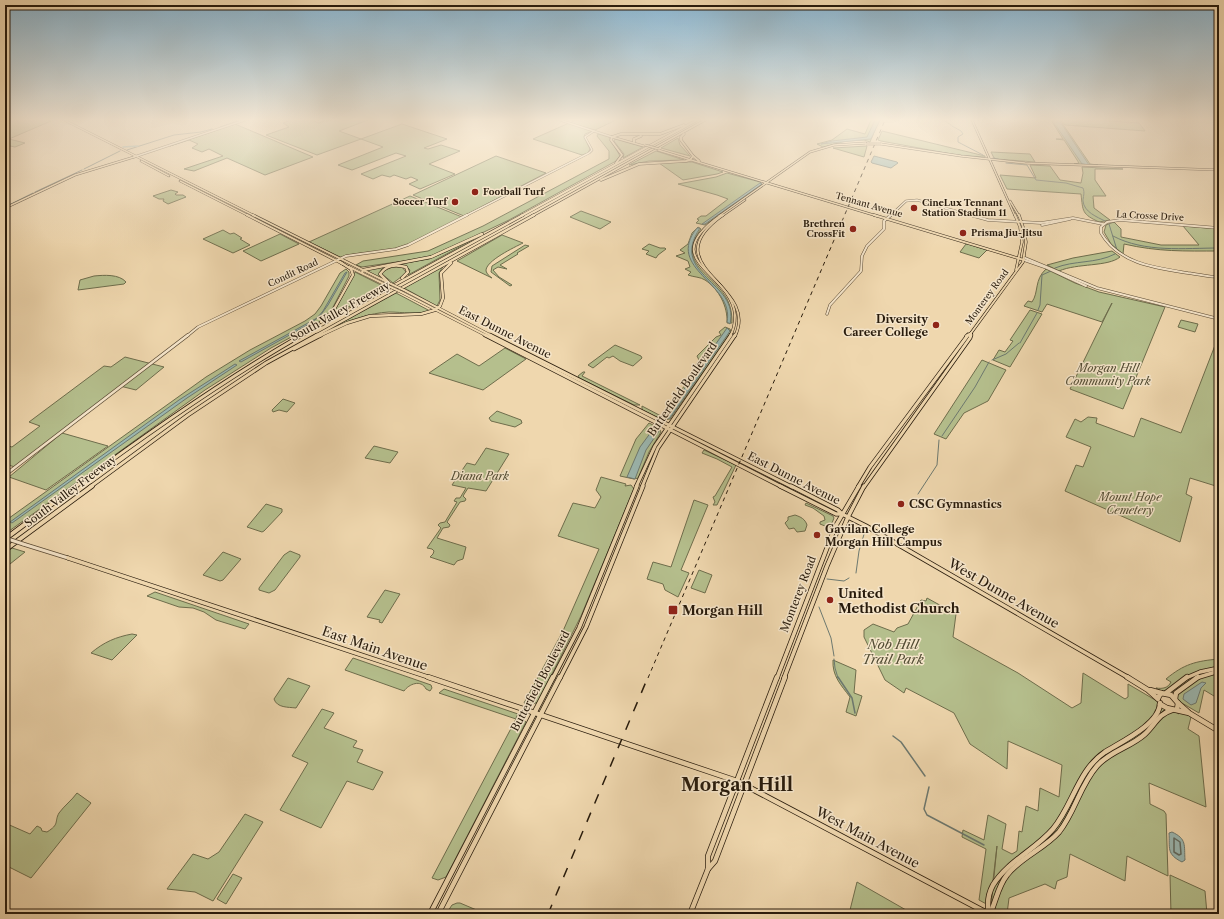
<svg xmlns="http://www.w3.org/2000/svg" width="1224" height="919" viewBox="0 0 1224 919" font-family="'Libre Caslon Text',serif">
  <rect width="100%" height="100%" fill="#efd7ae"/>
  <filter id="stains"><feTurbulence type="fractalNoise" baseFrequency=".005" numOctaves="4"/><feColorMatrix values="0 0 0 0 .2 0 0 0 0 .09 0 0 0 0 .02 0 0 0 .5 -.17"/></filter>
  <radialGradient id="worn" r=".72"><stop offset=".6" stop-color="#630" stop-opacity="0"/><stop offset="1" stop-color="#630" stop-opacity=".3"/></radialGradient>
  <g fill="#b5bf8d" stroke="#6e6d4c">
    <path d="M5,120H49L51,121L9,139L25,143L15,147L5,145Z"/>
    <path d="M291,120H312L319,123L328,120H368L339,131L361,139L402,124L447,139L424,148L428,149L441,145L460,151L429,164L455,174L420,189L409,184L418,180L411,177L406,179L394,175L390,177L382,175L373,179L361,174L406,156L396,153L352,170L338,165L383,147L361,139L317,155L266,135L289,127L283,123Z"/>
    <path d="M575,120H616L595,130L570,123Z"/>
    <path d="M871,120H879L870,142L864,140L846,141L823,147L817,144L832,140L847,129L865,134Z"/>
    <path d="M1051,120H1060L1090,164L1098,165L1074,164L1079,163L1064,140L1056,139H1063Z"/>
    <path d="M1061,120H1098L1139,123L1145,131L1065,125Z"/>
    <path d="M569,123L593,131L585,134L584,137L590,149L588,153L582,155L533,139Z"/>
    <path d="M235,124L313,157L265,175L227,158L194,171L184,169L223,156L209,149L202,152L192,148L198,144L189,140L170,146Z"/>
    <path d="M882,131L985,156V157L957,155L881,141L878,140Z"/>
    <path d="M598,134L609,137L620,156L616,161L509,220L436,255L424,258L362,267L356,265L363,261L428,251L483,226L609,159V151L597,136Z"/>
    <path d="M678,138L680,145L690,156L661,148Z"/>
    <path d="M615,139L643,147L623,158L624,154L614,141Z"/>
    <path d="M867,146L864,157L833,148Z"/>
    <path d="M656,151L684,160L649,161L629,165Z"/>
    <path d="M991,152L1030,154L1035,162L997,159L994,158Z"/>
    <path d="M496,156L546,173L464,216L413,195Z"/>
    <path d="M692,162L723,172L717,174L683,180L659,163Z"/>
    <path d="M1030,165L1050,166L1060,180L1081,183L1083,173L1082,167L1123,169H1095V180L1106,196H1093L1094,208L1110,220L1099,222C1082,214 1083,212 1081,194L1007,189L1000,175L1036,178Z"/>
    <path d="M727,173L760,182L762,184L705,225L696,223L699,220L697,219L701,216H706L728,199L717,195L678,184L716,177Z"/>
    <path d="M171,190L178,192L175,194L176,195H183L186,197L168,204L163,201L164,199H159L153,196Z"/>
    <path d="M410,196L462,217C445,226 421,241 404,246C383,253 361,251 340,257L309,242Z"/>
    <path d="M581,211L611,222L600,229L570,217Z"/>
    <path d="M1114,222L1121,229V237L1161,245H1199L1183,226L1219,229V251C1184,251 1159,252 1124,244L1123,254L1111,244L1104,232L1106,225Z"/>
    <path d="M698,227L701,229C675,263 714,274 727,299C731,307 732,315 732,323H727C728,307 719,289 705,280C701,277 693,277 688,275L691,272L685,269L690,267L688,261L676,256L685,253L680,250L688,244L692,233Z"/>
    <path d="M223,230L230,234L234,233L242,238L240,239L250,245L233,253L203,239Z"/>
    <path d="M280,234L299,244L261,261L243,251Z"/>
    <path d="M502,235L523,243C515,247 485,261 486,271C487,274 489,276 492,278L457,261Z"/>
    <path d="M474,239L408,275L410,270L406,266H387L380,272L379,277L365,270L429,259Z"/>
    <path d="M649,244L660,248H665L666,249L658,255L656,258L646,254L649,251L642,249Z"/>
    <path d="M966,244H968L987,250L979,258L960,252Z"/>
    <path d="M525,245L529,246L517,253L518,254L500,265L507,269L498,267L493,270L499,277L512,285L510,286L491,272L492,266Z"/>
    <path d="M1112,251L1120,257C1108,267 1077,263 1059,271L1047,265L1073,258Z"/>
    <path d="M444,265L439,273L440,300L437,306L404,288Z"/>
    <path d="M393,267H402L406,272L401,277L393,283L382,274L385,270Z"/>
    <path d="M346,269L349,272V276L331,311L319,322L271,348L205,390L5,534V521L206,377L250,350L305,321L315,314L321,306L340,273Z"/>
    <path d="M1046,269L1075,283L1099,292L1165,307L1123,409L1070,389L1112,303L1102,322L1047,304L1042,312L1024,306L1028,301L1032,302C1039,292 1034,280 1046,269Z"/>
    <path d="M355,272L385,287L332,316Z"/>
    <path d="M94,276C104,275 119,274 126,282L124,284L78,290L80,280Z"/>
    <path d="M396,293L430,311C418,315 402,312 389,312C369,313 352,320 334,327Z"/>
    <path d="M1030,310L1042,314L1010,367L993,360L999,350L1005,352L1013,341L1010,340Z"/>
    <path d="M1181,320L1198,324L1195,332L1178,327Z"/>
    <path d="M725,327L730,329L731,332L728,337L670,419L663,420L642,410V406L661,416L710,353L696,370L693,369L699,360L697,356L716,337L721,335L719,332Z"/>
    <path d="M1219,335V487L1190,478L1186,494L1192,497L1180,542L1065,491L1076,465L1083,467L1091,447L1066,437L1075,419L1081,422L1088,417L1097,418L1096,423L1134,437L1141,418L1181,433Z"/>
    <path d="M615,345L641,356L642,358L633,366L620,361L613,356L609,358L607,357L593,368L588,365Z"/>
    <path d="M505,348L526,359L483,390L429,373L457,354L479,366Z"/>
    <path d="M125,357L164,367L136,390L120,386L15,467L5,464V445L12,447L40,426L29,422L104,366L111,367Z"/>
    <path d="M982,360L1006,370L988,401L964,413L946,439L934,434Z"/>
    <path d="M583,372H585L582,376L640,405H634L579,378L578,376Z"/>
    <path d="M283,399L295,403L287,412L279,410L273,412L272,410Z"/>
    <path d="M497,411L521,420L522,423L515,427L491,421L489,418Z"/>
    <path d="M649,423L659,428L661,432L649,452L638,478L634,479L620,476L636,439Z"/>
    <path d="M62,433L108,446L46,490L9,477Z"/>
    <path d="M374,446L398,452L390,463L365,458Z"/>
    <path d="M486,448L509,454L486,491L468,488L463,496L466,499L465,501L460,502L447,522L450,525L449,527L443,528L437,538L466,547L463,559L457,561L454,565L430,557L433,554L434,551L432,549L427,548L441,528L438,525L440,523L445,522L457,502L454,501L456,498H460L466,488L452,485L467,463L475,465Z"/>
    <path d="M704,450L736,465L717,505H713L715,502L713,497L715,496L732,467L717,459L702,453Z"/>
    <path d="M601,477L626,484L625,486L631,485L634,489L581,616L538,702L531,705L524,703L563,631L599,549L558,536L573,503L595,508L601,497L596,490Z"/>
    <path d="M694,500L708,505L681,570L689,573L678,597L665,590L663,584L647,579L653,562L671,567Z"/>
    <path d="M806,503L833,516L834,518L830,528L820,524V522L825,520L824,516L813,508L805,505Z"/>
    <path d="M266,504L282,509V512L264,531L262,532L247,527Z"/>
    <path d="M795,515C801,517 805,519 807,525L805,531L797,532L794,528L789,529L785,523L788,520V517Z"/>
    <path d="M12,548L25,552L5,568V554Z"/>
    <path d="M290,551L300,555V557L275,590L269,593L259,590V588L284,555Z"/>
    <path d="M223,552L241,559L223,580L220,581L203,575Z"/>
    <path d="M699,570L712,575L705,593L691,588Z"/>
    <path d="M385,590L400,594L382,623L379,622L380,620L367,617Z"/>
    <path d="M155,592L249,624L245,629L216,620L204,612L193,608L179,607L147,596Z"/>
    <path d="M927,598L956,614L953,637L1018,673L1072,708L1081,703L1083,673L1125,699L1128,697V684L1179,714L1182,711L1191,717L1188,729L1199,736L1206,807L1149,783L1150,804L1164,811L1166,814L1168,876L1127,856L1125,881L1070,854L1067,877L1057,881L1055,889L1045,884L1009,898L1007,914L991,907L997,846L990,906L979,900L986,849L962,837L963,830L984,840L988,815L1006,824L1002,849L1012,854L1017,851L1019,831L1022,832L1026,806L1038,811L1040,788L1059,797L1062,765L1008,741L1007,769L970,744L954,713L906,688L904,693L885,680L864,637V630L873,624L894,632L897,628L908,624L921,600L926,601Z"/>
    <path d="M132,634L137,635L112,660L91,653C104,642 116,637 132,634Z"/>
    <path d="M353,658L431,685L432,688L430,691L426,689C421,679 409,684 404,691L345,670Z"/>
    <path d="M1219,659V699L1204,690L1199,713L1156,688C1163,689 1168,688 1171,682L1166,679C1184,664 1196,661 1219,659Z"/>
    <path d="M833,660L856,670L854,693L862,696L856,716L846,712L850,697C841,685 832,676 833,660Z"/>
    <path d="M288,678L310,686L296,708C288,707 277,708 274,699Z"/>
    <path d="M444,689L518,714L516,718L520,717L526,722L446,877L438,880L432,878L516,719L439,693Z"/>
    <path d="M322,709L334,713L324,728L357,741L353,747L363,750L357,762L383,772L373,790L347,781L321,828L280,810L308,763L292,756Z"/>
    <path d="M77,793L91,803L31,878L5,865V823L30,834L37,826L41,828L42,831L47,832C60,824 54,822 59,813C64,806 72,800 77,793Z"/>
    <path d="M245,814L263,822L213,901L195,892L167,889L193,854L208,859L219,852Z"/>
    <path d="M233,874L242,878L226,904L217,899Z"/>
    <path d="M1170,875L1205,891L1207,914H1171Z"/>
    <path d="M857,882L913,914H849Z"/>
    <path d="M457,903H460L486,914L475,911L473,914H462L461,911L457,914H446L452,905Z"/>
  </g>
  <g fill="#9bb8b2" stroke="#6d7970">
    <path d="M875,120H880L871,139L821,144L832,141L867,137Z"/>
    <path d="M1052,120H1059L1089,165L1082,164Z"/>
    <path d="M874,156L897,162L898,163L891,168L872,163L871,162Z"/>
    <path d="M760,183L762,184L705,224H702Z"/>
    <path d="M697,228H700C668,276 740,281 730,324L727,322C735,283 664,269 697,228Z"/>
    <path d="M347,272L328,305L320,316L311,323L241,362L239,361L317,318L323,311L345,273Z"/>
    <path d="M727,328L730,331L726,337L670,418L663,419Z"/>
    <path d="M235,364L237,365L187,398L12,523L10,522L179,400Z"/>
    <path d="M657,427L659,431L646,450L635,479L627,477L640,447L654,428Z"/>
    <path d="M1202,682L1206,683L1201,688L1196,703L1191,705L1183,699L1184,694Z"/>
    <path d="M1172,832C1187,839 1184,845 1185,860L1182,862C1166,854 1170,848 1169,833Z"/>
  </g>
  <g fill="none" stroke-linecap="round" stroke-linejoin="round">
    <path stroke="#626a5f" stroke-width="1.5" d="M1174,838L1180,842L1181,854L1179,855L1174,852Z"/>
    <g stroke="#6d7970" stroke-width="1">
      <path d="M945,121L951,125"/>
      <path d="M952,126L961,131L963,134L958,137V142L983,155"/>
      <path d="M220,127L240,120"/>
      <path d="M127,150L174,135L201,132L212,129"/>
      <path d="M993,158L998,159"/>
      <path d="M1006,163L1027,165L1036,180L1066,183L1083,188C1085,193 1083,197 1083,201C1084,212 1097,217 1105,221"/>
      <path d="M84,169L120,151"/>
      <path d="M35,192L82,170"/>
      <path d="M5,207L33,193"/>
      <path d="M1109,224L1117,250"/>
      <path d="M1113,236C1145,253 1184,248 1219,248"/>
      <path d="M1055,268C1074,260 1096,264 1115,254"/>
      <path d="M1038,310L1040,305L1042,275L1051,271"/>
      <path d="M1020,343L1037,313"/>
      <path d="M992,360L1006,354L1019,343"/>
      <path d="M942,436L975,387L989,362"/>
      <path d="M918,494L937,465L939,440"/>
      <path d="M856,573L859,551L865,531"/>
      <path d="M827,579L844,581L849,578"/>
      <path d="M819,607L831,638L834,656"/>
      <path d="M834,659L835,668L838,678"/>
    </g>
    <g stroke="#6d7970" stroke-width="1.5">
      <path d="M838,677L852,698L855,713"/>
      <path d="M893,736L901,742L925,776"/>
      <path d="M929,787L924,809L927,815L984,845"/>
    </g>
    <path stroke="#9bb8b2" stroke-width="1.5" d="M123,147L138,146"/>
    <g stroke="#5a4a34" stroke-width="2.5">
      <g id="minor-far3">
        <path d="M560,120L612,137"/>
        <path d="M134,157L245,120"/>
        <path d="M465,216L589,153L592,150L585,137L594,131"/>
        <path d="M890,216L906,201L917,200L973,216"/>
      </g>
    </g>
    <g stroke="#5a4a34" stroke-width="3">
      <g id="minor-far2">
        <path d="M970,215L988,220L1041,223L1073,218L1103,224"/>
        <path d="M1042,225L1070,219"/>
        <path d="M1219,228L1120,220L1107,222L1101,227V233C1119,264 1156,268 1188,273C1198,274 1208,277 1219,277"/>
        <path d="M1025,258L1097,288L1219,319"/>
        <path d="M1024,260L1047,268L1086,286"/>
        <path d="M827,314L830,305L861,271L862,256L867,246L884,229V221L891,215"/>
        <path d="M187,336L198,327L346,256L396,249L408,245L467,215"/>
      </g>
    </g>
    <g stroke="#5a4a34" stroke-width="4">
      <path id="minor-far1" d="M5,475L188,335"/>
    </g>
    <g stroke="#5a4a34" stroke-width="4.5">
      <path id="minor" d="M23,544L68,558"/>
    </g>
    <g stroke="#281b0c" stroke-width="2.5">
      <g id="major-far4">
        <path d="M64,120L255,216"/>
        <path d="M972,120L1015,216"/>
        <path d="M612,137L644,146"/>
        <path d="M881,144L961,156L1025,163L1219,170"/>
        <path d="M658,150L877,216"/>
        <path d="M141,161L169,176"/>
        <path d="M180,181L249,216"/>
        <path d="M1010,201L1019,216"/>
        <path d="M5,208L75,175L134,157"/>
        <path d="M719,216L810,152L834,145L866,143"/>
        <path d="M722,216L745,200"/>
      </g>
    </g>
    <g stroke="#281b0c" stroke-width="3">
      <g id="major-far3">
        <path d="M247,215L343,264"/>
        <path d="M253,215L389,283"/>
        <path d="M721,215C654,262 731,270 735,315C735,322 734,330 730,336"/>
        <path d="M723,215C650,267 761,284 735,336"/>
        <path d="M874,215L1024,260"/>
        <path d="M1015,215L1020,227L1022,242L1016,270"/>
        <path d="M349,267L386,285"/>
        <path d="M404,290L492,336"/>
        <path d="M401,292L487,336"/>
        <path d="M966,336L971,333L1023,262L1026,242L1024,230L1019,215"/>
        <path d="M970,336L971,333"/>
      </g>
    </g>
    <g stroke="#281b0c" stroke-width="4.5">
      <g id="major-far2">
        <path d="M485,335L782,487"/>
        <path d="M490,335L792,487"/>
        <path d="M636,487L655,446L731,335"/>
        <path d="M642,487L658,448L735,335"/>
        <path d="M858,487L870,467L968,335"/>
        <path d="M864,487L970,338L971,335"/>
      </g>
    </g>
    <g stroke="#281b0c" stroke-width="5">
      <g id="major-far1">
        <path d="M780,486L836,514H842"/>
        <path d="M791,486L838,510L842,514L866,526L1129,678"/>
        <path d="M68,558L431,678"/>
        <path d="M553,678L579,628L637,486"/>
        <path d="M560,678L586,627L643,486"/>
        <path d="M777,678L835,527L859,486"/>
        <path d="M784,678L827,566L848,517L864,486"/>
        <path d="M1186,678L1200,672L1219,668"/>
        <path d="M1196,678L1219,671"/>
      </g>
    </g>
    <g stroke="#281b0c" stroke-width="6">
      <g id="major">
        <path d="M428,677L737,781L989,914"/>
        <path d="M1127,677L1148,690L1158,699"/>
        <path d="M1150,690L1161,693"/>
        <path d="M1166,693L1187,677"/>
        <path d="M1158,698L1161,693L1171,695L1178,703L1177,709"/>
        <path d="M1175,699L1176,693L1198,677"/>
        <path d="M1178,703L1188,712"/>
        <path d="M1160,704L1167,708L1189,713L1219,731"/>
        <path d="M708,869L715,861L785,677"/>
        <path d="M430,914L553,677"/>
        <path d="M438,914L560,677"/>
        <path d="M690,914L708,869V856L777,677"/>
        <path d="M989,914C987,904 988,894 993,885C1008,861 1035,850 1053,829C1073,805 1078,770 1105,752C1121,742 1160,724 1160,703"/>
        <path d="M990,914C996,901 998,886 1007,875C1021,857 1044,849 1059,832C1075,812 1080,785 1097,766C1110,751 1131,747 1145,734C1155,725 1158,714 1172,710"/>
      </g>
    </g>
    <g stroke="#281b0c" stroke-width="3">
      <g id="highway-far3">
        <path d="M684,134L681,137V140L693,156L699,161"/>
        <path d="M634,142V139L641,136"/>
        <path d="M616,163L622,155L611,140L612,137L621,134H660L684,125"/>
        <path d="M601,180L639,164L686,161L690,160L693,156"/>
        <path d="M521,216L697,120"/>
        <path d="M532,216L705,120"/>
      </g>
    </g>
    <g stroke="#281b0c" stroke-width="3.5">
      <g id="highway-far2">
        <path d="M362,273L363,270L431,257L482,234"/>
        <path d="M389,283L380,274C386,265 396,264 406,267L408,272L402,278"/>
        <path d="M321,322L333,311L353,275L351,269L340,262"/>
        <path d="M301,336L523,215"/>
        <path d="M315,336L534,215"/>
        <path d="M319,336L347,323L370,316L421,314L435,310L440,306L443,298L441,273L451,263"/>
      </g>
    </g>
    <g stroke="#281b0c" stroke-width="4.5">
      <g id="highway-far1">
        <path d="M294,349L321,335"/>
        <path d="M75,487C148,433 223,380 302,335"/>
        <path d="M90,487L188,415L266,363L317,335"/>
      </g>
    </g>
    <g stroke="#281b0c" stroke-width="5.5">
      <g id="highway">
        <path d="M5,539L76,486"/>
        <path d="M5,550L92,486"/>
      </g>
    </g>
    <use href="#minor-far3" stroke="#f5e5ca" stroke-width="1.5"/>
    <use href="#minor-far2" stroke="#f5e5ca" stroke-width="2"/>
    <use href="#minor-far1" stroke="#f5e5ca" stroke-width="2.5"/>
    <use href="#minor" stroke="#f5e5ca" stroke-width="3"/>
    <use href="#major-far4" stroke="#efd7ae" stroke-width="1.5"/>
    <use href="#major-far3" stroke="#efd7ae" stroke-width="2"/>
    <use href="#major-far2" stroke="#efd7ae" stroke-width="3"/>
    <use href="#major-far1" stroke="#efd7ae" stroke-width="3.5"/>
    <use href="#major" stroke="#efd7ae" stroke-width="4.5"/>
    <use href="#highway-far3" stroke="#efd7ae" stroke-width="2"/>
    <use href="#highway-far2" stroke="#efd7ae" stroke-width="2.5"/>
    <use href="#highway-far1" stroke="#efd7ae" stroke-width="3"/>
    <use href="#highway" stroke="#efd7ae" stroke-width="4"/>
    <path stroke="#281b0c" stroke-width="1" stroke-dasharray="4 4" stroke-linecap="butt" d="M648,678L885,120"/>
    <path stroke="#281b0c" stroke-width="1.5" stroke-dasharray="10 10" stroke-linecap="butt" d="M548,914L648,677"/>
    <g stroke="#5a4a34" stroke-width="4.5" stroke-linecap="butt">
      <path id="minor-bridge" d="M5,538L23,544"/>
    </g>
    <g stroke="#281b0c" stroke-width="2.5" stroke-linecap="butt">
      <g id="major-bridge-far1">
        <path d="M866,144H881"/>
        <path d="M645,145L659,149"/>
      </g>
    </g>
    <g stroke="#281b0c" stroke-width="3" stroke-linecap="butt">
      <g id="major-bridge">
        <path d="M389,283L404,290"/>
        <path d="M386,285L401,292"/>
      </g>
    </g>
    <use href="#minor-bridge" stroke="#f5e5ca" stroke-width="3"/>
    <use href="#major-bridge-far1" stroke="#efd7ae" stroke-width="1.5"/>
    <use href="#major-bridge" stroke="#efd7ae" stroke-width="2"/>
  </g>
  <linearGradient id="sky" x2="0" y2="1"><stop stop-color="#89b6d2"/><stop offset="0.48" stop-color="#f8eddb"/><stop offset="1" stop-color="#f8eddb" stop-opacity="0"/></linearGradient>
  <rect width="1224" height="249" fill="url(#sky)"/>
  <g fill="#8f2418" stroke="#f5e5ca" stroke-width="1.5">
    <circle cx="475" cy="192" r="4"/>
    <circle cx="455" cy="202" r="4"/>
    <circle cx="914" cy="208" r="4"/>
    <circle cx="853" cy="229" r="4"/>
    <circle cx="963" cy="233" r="4"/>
    <circle cx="936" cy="325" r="4"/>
    <circle cx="901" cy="504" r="4"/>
    <circle cx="817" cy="535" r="4"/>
    <circle cx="830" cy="600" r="4"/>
    <rect x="668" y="605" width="10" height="10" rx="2"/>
  </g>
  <g text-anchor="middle" stroke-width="3" stroke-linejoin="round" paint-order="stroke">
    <g font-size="9" font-weight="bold" fill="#281b0c" stroke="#f5e5ca" text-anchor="start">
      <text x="483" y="195">Football Turf</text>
      <text x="447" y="205" text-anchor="end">Soccer Turf</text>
      <text x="922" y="206">CineLux Tennant<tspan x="922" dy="10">Station Stadium 11</tspan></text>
      <text x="845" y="227" text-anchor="end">Brethren<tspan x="845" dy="10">CrossFit</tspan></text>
      <text x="971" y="236">Prisma Jiu-Jitsu</text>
    </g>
    <g font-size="9" fill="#281b0c" stroke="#f5e5ca">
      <text transform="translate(869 205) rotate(16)" y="3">Tennant Avenue</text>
      <text transform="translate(1150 216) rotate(3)" y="3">La Crosse Drive</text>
      <text transform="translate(293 273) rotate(-25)" y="3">Condit Road</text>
      <text transform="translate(987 297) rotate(-54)" y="3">Monterey Road</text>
    </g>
    <g font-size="11" fill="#281b0c" stroke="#f5e5ca">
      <text transform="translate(340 311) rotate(-29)" y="4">South Valley Freeway</text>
      <text transform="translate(505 332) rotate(27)" y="4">East Dunne Avenue</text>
      <text transform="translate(682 389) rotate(-55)" y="4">Butterfield Boulevard</text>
      <text transform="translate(794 478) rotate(27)" y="4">East Dunne Avenue</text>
      <text transform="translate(70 491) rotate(-37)" y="4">South Valley Freeway</text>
      <text transform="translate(798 594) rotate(-69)" y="4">Monterey Road</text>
      <text transform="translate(540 681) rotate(-62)" y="4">Butterfield Boulevard</text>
    </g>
    <g font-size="11" font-weight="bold" fill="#281b0c" stroke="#f5e5ca" text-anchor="start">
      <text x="928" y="323" text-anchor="end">Diversity<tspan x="928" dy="13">Career College</tspan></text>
      <text x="909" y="508">CSC Gymnastics</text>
      <text x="825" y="533">Gavilan College<tspan x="825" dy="13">Morgan Hill Campus</tspan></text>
    </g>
    <g font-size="11" font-style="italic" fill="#524c33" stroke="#f5e5ca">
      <text x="1108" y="372">Morgan Hill<tspan x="1108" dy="13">Community Park</tspan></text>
      <text x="480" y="480">Diana Park</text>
      <text x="1130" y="501">Mount Hope<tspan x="1130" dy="13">Cemetery</tspan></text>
    </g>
    <g font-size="13" font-weight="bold" fill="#281b0c" stroke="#f5e5ca" text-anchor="start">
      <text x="838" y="598">United<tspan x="838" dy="15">Methodist Church</tspan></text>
      <text x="682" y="615">Morgan Hill</text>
    </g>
    <g font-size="13" fill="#281b0c" stroke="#f5e5ca">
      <text transform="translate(1004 593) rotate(30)" y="5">West Dunne Avenue</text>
      <text transform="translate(375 648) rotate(19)" y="5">East Main Avenue</text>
      <text transform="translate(868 837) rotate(28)" y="5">West Main Avenue</text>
    </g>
    <g font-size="13" font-style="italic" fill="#524c33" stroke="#f5e5ca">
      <text x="893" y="649">Nob Hill<tspan x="893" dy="15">Trail Park</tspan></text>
    </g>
    <g font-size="18" font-weight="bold" fill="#281b0c" stroke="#f5e5ca">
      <text x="737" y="791">Morgan Hill</text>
    </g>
  </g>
  <rect width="1224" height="919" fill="none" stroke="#efd7ae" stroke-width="20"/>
  <rect x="6" y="6" width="1212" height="907" fill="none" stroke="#281b0c" stroke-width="2"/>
  <rect x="10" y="10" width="1204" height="899" fill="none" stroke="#281b0c"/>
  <rect width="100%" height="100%" filter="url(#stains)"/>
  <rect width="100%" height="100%" fill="url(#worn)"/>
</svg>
